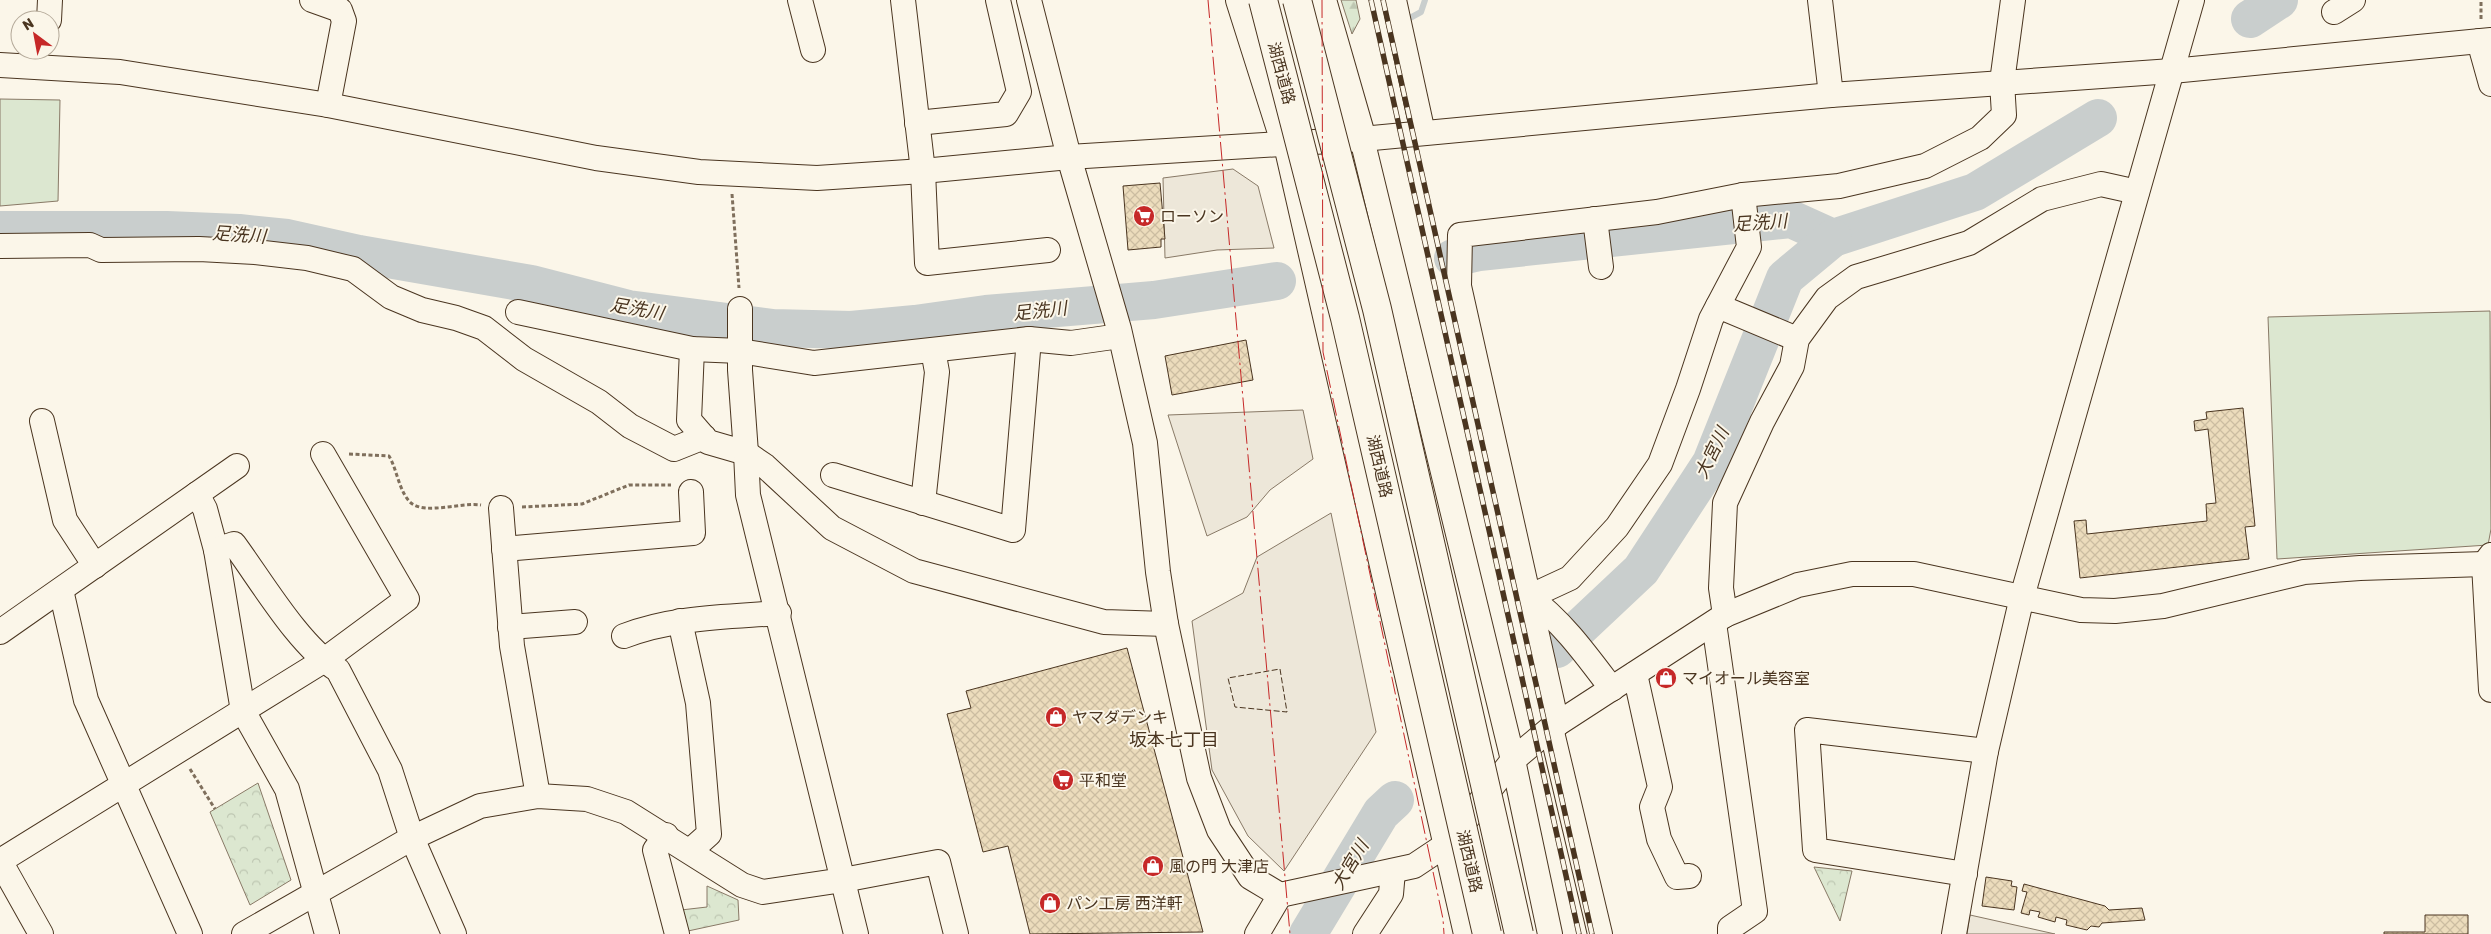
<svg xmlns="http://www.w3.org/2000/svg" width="2491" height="934" viewBox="0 0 2491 934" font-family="Rubik,'Noto Sans JP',sans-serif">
  <defs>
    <pattern id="forest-firs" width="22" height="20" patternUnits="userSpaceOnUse" patternTransform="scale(1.25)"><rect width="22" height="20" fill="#dce7d0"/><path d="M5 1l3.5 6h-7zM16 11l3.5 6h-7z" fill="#bec7b2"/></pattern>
    <pattern id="park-crowns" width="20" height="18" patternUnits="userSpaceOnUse" patternTransform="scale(1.25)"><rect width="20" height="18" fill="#dce7d0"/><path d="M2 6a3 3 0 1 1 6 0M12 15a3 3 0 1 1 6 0" fill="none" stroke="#bec7b2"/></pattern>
    <pattern id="building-cross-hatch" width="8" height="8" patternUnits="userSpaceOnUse" patternTransform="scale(1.25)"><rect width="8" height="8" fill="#ecdcbc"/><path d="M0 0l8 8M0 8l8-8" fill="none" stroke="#ccbda1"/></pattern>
  </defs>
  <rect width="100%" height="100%" fill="#fbf6e9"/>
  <g fill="#dce7d0" stroke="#887966">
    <path d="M0,99L60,100L58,201L0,206Z"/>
    <path d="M2490,311L2491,529L2488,545L2277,559L2268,317Z"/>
  </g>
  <path fill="url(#forest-firs)" stroke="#887966" d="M1341,0H1356L1360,19L1352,34Z"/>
  <g fill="url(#park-crowns)" stroke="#887966">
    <path d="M258,783L291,880L250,905L210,812Z"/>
    <path d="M1814,867L1852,871L1840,921Z"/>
    <path d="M707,886L738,900L739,920L688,931L681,910L707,907Z"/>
  </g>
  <g fill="#ede7d9" stroke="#887966">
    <path d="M1233,169L1258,186L1274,248L1217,250L1165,258L1163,178Z"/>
    <path d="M1303,410L1313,459L1270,490L1247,517L1207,536L1168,415Z"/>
    <path d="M1331,513L1376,732L1284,871L1248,836L1212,770L1192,621L1243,593L1257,557Z"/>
    <path d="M1970,915L2055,934H1967Z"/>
  </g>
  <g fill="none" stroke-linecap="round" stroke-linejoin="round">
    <path stroke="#c9cecd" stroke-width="6" d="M1410,18L1421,12L1425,0"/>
    <g stroke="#c9cecd" stroke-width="38">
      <path d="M2250,19L2279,0"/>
      <path d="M0,230H167L239,233L287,238L359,254L531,284L628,309L773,328L851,330L915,324L986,314L1154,300L1277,281"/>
      <path d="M1453,258L1479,252L1791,219L1833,238L1975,192L2098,118"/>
      <path d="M1557,649L1641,570L1711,463L1785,278L1833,238"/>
      <path d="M1308,934L1381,813L1395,800"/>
    </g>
  </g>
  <g fill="url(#building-cross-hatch)" stroke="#4a3520">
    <path d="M1160,183L1165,239H1161V247L1128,250L1123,186Z"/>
    <path d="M1246,340L1253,380L1172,395L1165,356Z"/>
    <path d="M2243,408L2255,526L2245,527L2249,559L2080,578L2074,521L2086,520L2087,534L2207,521L2206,504L2216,503L2208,429L2195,431L2194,421L2207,419L2206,412Z"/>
    <path d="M1127,648L1203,932L1030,934L1008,846L983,852L947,714L971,708L966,691Z"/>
    <path d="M1986,877L2012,881L2011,886L2017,887L2014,910L1982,906Z"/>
    <path d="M2024,884L2105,906L2109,910L2142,908L2145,920L2102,923L2099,927L2091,926L2087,930L2066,925L2067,920L2056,917L2055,922L2038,917L2040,912L2030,910L2029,915L2021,913L2027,892L2022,891Z"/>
    <path d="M2425,915H2468V934H2384V932H2425Z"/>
  </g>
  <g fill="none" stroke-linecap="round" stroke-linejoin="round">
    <g stroke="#4a3520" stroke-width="26">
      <g id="minor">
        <path d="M312,0L340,10L344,21L328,105"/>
        <path d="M800,0L813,50"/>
        <path d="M903,0L923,171L927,263L1048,250"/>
        <path d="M1029,0L1069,157L1119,329L1145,443L1158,572L1166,624L1199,778L1219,830L1250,877L1280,895L1414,866L1447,844L1513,760L1551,728L1725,615L1798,585L1852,574H1914L2081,610L2115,611L2163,606L2304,572L2360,568L2484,564L2491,567"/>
        <path d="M1394,0L1423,133"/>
        <path d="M1820,0L1831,95"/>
        <path d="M2334,12L2353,0"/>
        <path d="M49,20L50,0"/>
        <path d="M2479,41L2491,84"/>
        <path d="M0,65L120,72L328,105L596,158L699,172L817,178L923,171L1069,157L1362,139L1831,95L2172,71L2491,40"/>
        <path d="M917,123L1006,114L1019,92L998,0"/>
        <path d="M1362,139L1513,760L1550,934"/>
        <path d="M1286,145L1466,934"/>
        <path d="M1595,219L1601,267"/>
        <path d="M0,246L90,245L101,250L199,249L255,252L307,258L353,269L391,297L422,310L456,318L484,328L524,359L599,402L630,426L674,449L704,437"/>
        <path d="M1718,306L1797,339"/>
        <path d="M518,312L692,349L740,351L814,363L1029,339L1071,343L1120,336"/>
        <path d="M692,349L689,420L708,442L746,453L740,370V309"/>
        <path d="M42,421L65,520L95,566"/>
        <path d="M833,475L1013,530L1029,339"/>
        <path d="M197,494L205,509L216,550L243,711L287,789L327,934"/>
        <path d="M923,503L937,372L933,350"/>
        <path d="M501,508L512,646L538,796"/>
        <path d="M504,549L693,533L691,492"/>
        <path d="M216,550L234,544C262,582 299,646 338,670L390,770L412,838L454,934"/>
        <path d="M2491,555L2484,564L2491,690"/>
        <path d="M61,590L86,700L190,934"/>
        <path d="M1725,615L1721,588L1725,503L1762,422L1792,366L1797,339L1827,298L1856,277L1969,243L2042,199L2101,184L2137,192"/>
        <path d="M680,621L698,703L709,834L690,851"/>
        <path d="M1714,623L1755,911L1730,928V934"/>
        <path d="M510,627L575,622"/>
        <path d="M0,632L237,466"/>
        <path d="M624,636C673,617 727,617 779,613"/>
        <path d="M1635,674L1660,787L1652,807L1659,839L1677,877L1689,876"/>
        <path d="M1612,689C1587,656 1562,621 1529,597L1570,578L1617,527L1660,464L1688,389L1711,319L1749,247L1743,195"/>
        <path d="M1557,724L1459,286L1460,235L1657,212L1743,195L1839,186L1925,166L1980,138L2004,115L2002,82L2013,0"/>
        <path d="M1551,728L1600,934"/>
        <path d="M666,835L655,850L677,934"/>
        <path d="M0,861L323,661L407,599L323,454"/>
        <path d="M0,861L41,934"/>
        <path d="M1965,874L1815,850L1807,730L1986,751"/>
        <path d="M244,934L412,838L480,806L538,796L587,799L626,812L742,885L763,892L843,880L938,862L956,934"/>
        <path d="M856,934L748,495L746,453L765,466L832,528L914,571L1104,622L1166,624"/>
        <path d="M1257,934L1280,895"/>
        <path d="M1365,934L1391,894L1393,871"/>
        <path d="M1954,934L1986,751L2022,597L2192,0"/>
      </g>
    </g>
    <g stroke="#4a3520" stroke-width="30">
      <g id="highway">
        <path d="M1240,0L1286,145"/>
        <path d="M1322,0L1362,139"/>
      </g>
    </g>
    <g stroke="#7f6f5c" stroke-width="3" stroke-dasharray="4 2.5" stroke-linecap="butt">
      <path d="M2481,19V0"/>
      <path d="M732,194L739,288"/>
      <path d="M349,454L389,456C397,469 399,492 411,503C426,515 461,502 481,505"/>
      <path d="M522,507L582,504L629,485H671"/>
      <path d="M190,769L215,809"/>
    </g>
    <use href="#minor" stroke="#fbf6e9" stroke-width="24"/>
    <use href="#highway" stroke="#fbf6e9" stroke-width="28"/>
    <g stroke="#4a3520" stroke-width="5.5">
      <g id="rail">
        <path d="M1371,0L1579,934"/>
        <path d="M1383,0L1592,934"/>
      </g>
    </g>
    <use href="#rail" stroke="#fbf6e9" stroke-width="4" stroke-dasharray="11" stroke-linecap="butt"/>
    <g stroke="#4a3520" stroke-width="30" stroke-linecap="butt">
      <g id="highway-bridge">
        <path d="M1263,0L1345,318L1487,934"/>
        <path d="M1297,0L1377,309L1519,934"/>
      </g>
    </g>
    <use href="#highway-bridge" stroke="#fbf6e9" stroke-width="28"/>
    <path stroke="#4a3520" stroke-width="1" stroke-dasharray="6 2.5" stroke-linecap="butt" d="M1280,669L1287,712L1235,707L1228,678Z"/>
    <g stroke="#c62828" stroke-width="1" stroke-dasharray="18 4 2.5 4" stroke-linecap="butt">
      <path d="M1208,0L1290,934"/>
      <path d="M1322,0L1323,352L1443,919L1444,934"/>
    </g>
  </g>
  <defs>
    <g id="supermarket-disc" transform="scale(1.125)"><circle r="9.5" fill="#c62828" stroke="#fbf6e9"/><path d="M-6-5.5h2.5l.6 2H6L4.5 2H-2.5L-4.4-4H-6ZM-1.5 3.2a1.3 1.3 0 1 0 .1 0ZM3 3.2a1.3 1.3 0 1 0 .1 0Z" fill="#fff"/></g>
    <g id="shop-disc" transform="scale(1.125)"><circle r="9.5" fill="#c62828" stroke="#fbf6e9"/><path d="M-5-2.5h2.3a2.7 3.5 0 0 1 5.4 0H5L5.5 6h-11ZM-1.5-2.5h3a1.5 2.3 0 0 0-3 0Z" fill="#fff"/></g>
  </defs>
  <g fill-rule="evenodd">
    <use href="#supermarket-disc" x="1144" y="216"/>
    <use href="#shop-disc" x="1666" y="678"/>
    <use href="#shop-disc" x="1056" y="717"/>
    <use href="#supermarket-disc" x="1063" y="780"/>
    <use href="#shop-disc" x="1153" y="866"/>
    <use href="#shop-disc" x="1050" y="903"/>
  </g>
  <g text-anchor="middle" stroke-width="4" stroke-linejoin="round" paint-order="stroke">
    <g font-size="16" fill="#4a3520" stroke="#fbf6e9">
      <text transform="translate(1282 73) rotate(75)" y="6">湖西道路</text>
      <text transform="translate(1380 466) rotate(77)" y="6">湖西道路</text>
      <text transform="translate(1470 861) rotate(77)" y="6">湖西道路</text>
    </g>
    <g font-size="16" fill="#4a3520" stroke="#fbf6e9" text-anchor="start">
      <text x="1160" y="222">ローソン</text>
      <text x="1682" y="684">マイオール美容室</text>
      <text x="1072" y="723">ヤマダデンキ</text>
      <text x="1079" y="786">平和堂</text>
      <text x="1169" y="872">風の門 大津店</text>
      <text x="1066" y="909">パン工房 西洋軒</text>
    </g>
    <g font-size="18" font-style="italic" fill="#4a3520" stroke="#fbf6e9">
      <text transform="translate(1760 223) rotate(-4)" y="6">足洗川</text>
      <text transform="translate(239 235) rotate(4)" y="6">足洗川</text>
      <text transform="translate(637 309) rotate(10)" y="6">足洗川</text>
      <text transform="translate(1040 311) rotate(-6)" y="6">足洗川</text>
      <text transform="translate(1712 453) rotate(-64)" y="6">大宮川</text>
      <text transform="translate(1350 865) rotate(-59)" y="6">大宮川</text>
    </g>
    <g font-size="18" fill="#4a3520" stroke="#fbf6e9">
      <text x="1174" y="746">坂本七丁目</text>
    </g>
  </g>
  <g transform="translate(35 35) rotate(328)"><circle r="24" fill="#fbf6e9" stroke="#b4a999"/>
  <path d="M0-4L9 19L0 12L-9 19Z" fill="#c62828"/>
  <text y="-8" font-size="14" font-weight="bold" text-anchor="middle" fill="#4a3520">N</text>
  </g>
</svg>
